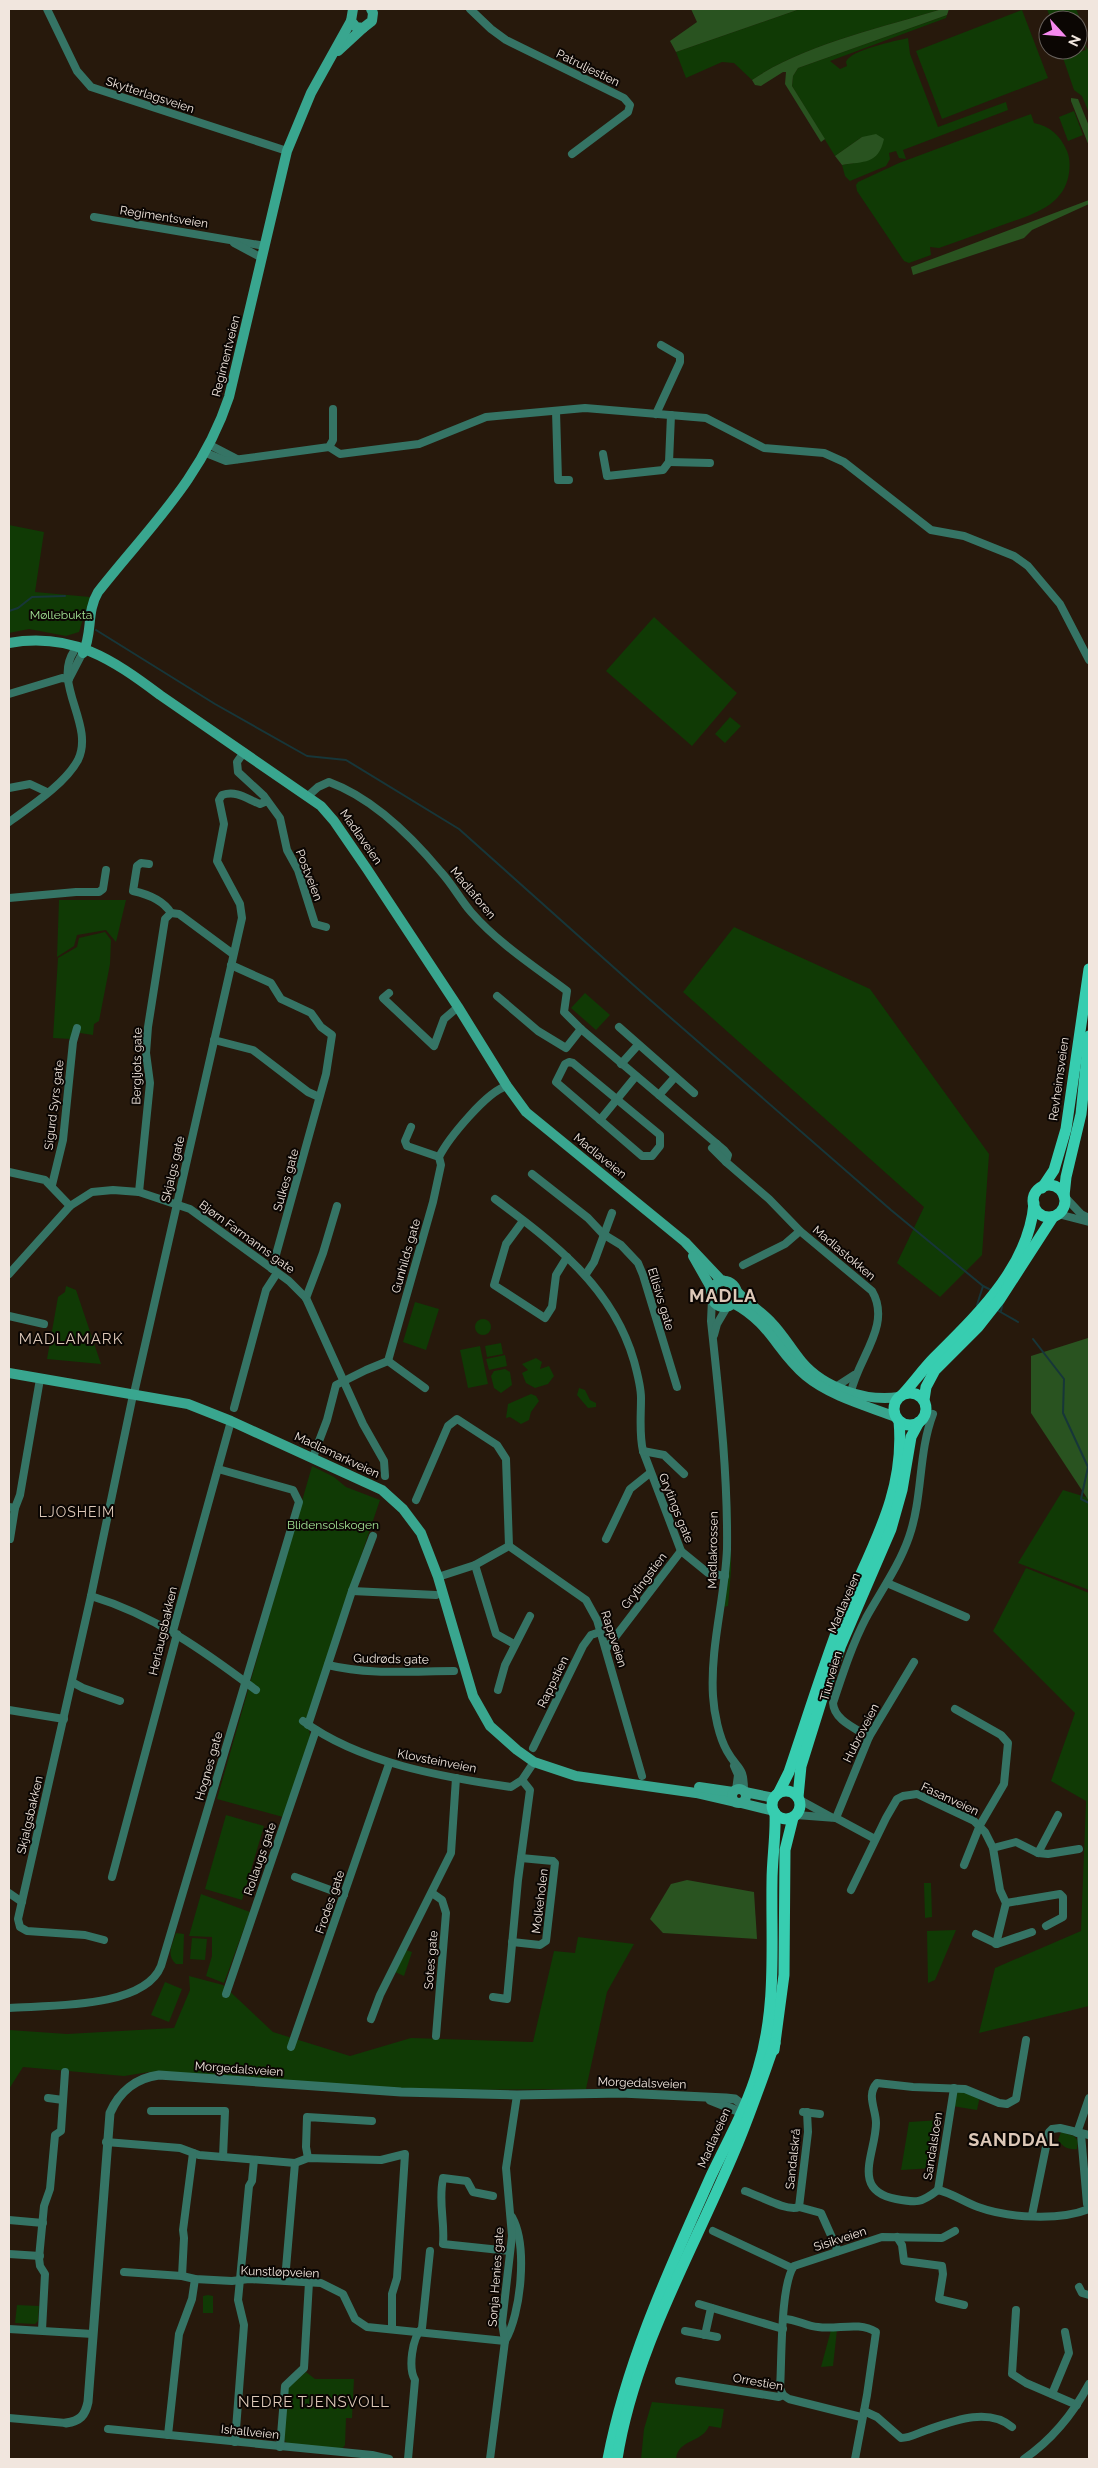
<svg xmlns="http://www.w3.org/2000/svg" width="1098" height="2468" viewBox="0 0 1098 2468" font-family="Raleway,sans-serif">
  <rect width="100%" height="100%" fill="#27190c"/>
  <g fill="#103a05">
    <path d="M800,9H942C881,28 805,44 752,80L734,63L722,62L686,78L676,52Z"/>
    <path d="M1047,9H1076L1086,33L1078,37V20H1051Z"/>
    <path d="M1022,10L1048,78L942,119L916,51Z"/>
    <path d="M947,15L946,18L830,61L840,69L847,66L846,62C850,50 895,41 908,38L910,54L938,127L1006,102L1008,110L903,150L906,159L899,158L896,151L889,153L890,159L886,166L850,181L845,176L842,165L854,163L862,137L835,156L792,86L793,76L798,68Z"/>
    <path d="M1089,39L1084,42L1087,49L1089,48V113L1082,96L1074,90L1061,52L1062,50H1068L1071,55L1077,53V50L1079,52L1086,50L1083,43H1078Z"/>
    <path d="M1074,111L1083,135L1068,141L1059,117Z"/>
    <path d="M1031,114L1034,123C1050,126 1060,135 1067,151C1070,158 1070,166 1069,173C1064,209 1026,216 997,227C978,234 959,241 939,248L930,247L931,255L909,263L904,261L857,191L856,185L858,182L899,163Z"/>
    <path d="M9,525L44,532L35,592L90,597L79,632L66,636L29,629L9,633Z"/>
    <path d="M654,617L737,693L692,746L606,671Z"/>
    <path d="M730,717L741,726L725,743L715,734Z"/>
    <path d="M59,900H126L116,942L106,930L77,935L74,946L57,957Z"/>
    <path d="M734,927L870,989L989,1154L982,1255L940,1297L897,1263L924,1207L683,992Z"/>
    <path d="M105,932L111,940L110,964L99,1021L94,1024L93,1035L80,1033L79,1025H74L71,1039L53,1038L58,958L77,947L79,938Z"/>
    <path d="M585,993L610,1015L596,1030L571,1008Z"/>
    <path d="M66,1286L76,1290L101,1364L47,1359L58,1297L65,1292Z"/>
    <path d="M415,1302L439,1309L426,1350L403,1342Z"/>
    <circle cx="483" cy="1327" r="8"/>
    <path d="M501,1343L503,1354L487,1357L485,1346Z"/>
    <path d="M480,1346L488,1384L468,1388L460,1350Z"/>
    <path d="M505,1355L507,1366L489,1370L486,1359Z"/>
    <path d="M536,1358L542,1362L540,1369L549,1366L554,1376L548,1384L535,1388L526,1383L522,1373L528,1370L522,1364Z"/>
    <path d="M505,1369L510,1372L512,1385L501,1393L494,1388L491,1376L494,1371Z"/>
    <path d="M579,1388L585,1390L590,1400L596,1403V1407L588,1408L577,1395Z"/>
    <path d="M531,1394L536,1396L539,1401L531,1412L529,1420L521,1424L510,1417L506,1418L508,1404Z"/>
    <path d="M727,1433L731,1528V1571L728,1606L723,1607Z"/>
    <path d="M312,1466L334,1477L346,1487L380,1500L307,1716L310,1736L283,1817L217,1799Z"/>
    <path d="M1063,1490L1089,1498V1590L1018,1563Z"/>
    <path d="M1026,1568L1089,1593V2006L979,2033L995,1968L1081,1931L1086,1801L1051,1781L1075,1713L993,1631Z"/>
    <path d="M226,1815L264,1826L242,1900L205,1889Z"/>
    <path d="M924,1883H931L932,1917L925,1918Z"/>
    <path d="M201,1894L250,1912L224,1983L206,1976L212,1956V1937L189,1936Z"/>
    <path d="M956,1930L935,1980L928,1983L927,1931Z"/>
    <path d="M176,1933L184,1934L183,1964H176C166,1955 172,1945 176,1933Z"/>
    <path d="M578,1937L634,1944L607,1992L586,2089L422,2090L149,2072L124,2076L23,2067L9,2089V2030L67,2034L174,2028L190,1990L189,1976L223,1985L273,2032L350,2056L411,2038L533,2042L554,1951L575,1953Z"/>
    <path d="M192,1938L207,1939L205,1960L190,1959Z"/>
    <path d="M406,1950L412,1952L404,1976L395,1972Z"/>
    <path d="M165,1982L182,1989L169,2022L151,2015Z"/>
    <path d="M958,2090L980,2096L977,2110L952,2106Z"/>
    <path d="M940,2120L933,2168L901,2170L909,2122Z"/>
    <path d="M1061,2132L1074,2136L1078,2141L1077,2149C1068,2150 1063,2147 1058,2140Z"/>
    <path d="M208,2295L213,2296V2313H203V2296Z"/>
    <path d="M17,2305L39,2306L38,2321L35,2324L15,2323Z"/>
    <path d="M831,2330H837L833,2366L821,2367Z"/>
    <path d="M306,2372L315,2379H354L352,2418H346L345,2445L342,2449L289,2445L284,2440L287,2388Z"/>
    <path d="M652,2402L724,2409L721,2428L709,2426C702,2443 678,2439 676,2459H641L644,2429Z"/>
  </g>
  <g fill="#295320">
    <path d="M691,9H800L676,52L670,41L697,22Z"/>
    <path d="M942,9H949L947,15L798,68L793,76L792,86L825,139L821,142L785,84L786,72H783L761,86L755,85L752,80C805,44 881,28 942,9Z"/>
    <path d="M1071,98L1078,99L1089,126V146L1071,101Z"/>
    <path d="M876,134L884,139C878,165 864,161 842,165L835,156L862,137Z"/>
    <path d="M1089,200V204L1032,230L1024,238L913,275L911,267Z"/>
    <path d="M1088,1338L1089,1339V1501L1031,1413V1356Z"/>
    <path d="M687,1880L754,1892L757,1939L663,1933L650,1919L671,1884Z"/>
  </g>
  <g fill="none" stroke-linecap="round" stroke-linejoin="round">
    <g stroke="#173639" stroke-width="2">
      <path d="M9,611L18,608L32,597L65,596"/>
      <path d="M96,630L215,704L307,756L346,760L459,829L648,998L891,1210L983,1286L991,1290"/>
      <path d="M977,1305L983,1286"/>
      <path d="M997,1310L1018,1322"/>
      <path d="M1001,1311L1003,1301"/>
      <path d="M1033,1339L1064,1379L1063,1413L1088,1467L1081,1499L1089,1503"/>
    </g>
    <g stroke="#357465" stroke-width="8">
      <path d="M47,9L77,71L91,87L287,151"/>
      <path d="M470,9L491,29L506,40L624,98L630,105L628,112L572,154"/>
      <path d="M94,217L265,246"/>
      <path d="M234,243L262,258"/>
      <path d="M556,411L558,480H569"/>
      <path d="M656,414L680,362V356L661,345"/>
      <path d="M210,445L237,459"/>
      <path d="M329,447L340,454L419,444L486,417L585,408L706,418L764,448L824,453L844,462L931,530L964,536L1014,556L1028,566L1060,604L1089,660"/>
      <path d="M206,453L226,461L329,447L333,440V409"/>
      <path d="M603,454L607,476L663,470L669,462L671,415"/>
      <path d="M669,462L710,463"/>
      <path d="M69,679L82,654"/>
      <path d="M9,694L62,678L69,679"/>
      <path d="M244,752L237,762L238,772L264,796L280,818L287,850L298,870L315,924L326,927"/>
      <path d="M9,788L30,784L47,792"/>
      <path d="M308,796L318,787L329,782C373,798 412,837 441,872C452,884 460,899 471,912C498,943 535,967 567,991L564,1012L581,1029L724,1150L728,1155L726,1162L769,1199L800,1231L872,1291C892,1325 858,1358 851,1392"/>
      <path d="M9,822C31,806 65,784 78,760C95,725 52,684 74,651"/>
      <path d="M149,864L141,863L137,866L133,891C147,894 163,900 171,913"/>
      <path d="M9,898L76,892H99L103,889L106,870"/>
      <path d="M231,965L271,983L281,999L311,1013L321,1027L332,1035L326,1074L272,1269"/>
      <path d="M389,993L383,998L434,1046L444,1019L458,1007"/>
      <path d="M497,996L538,1031L566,1048L581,1029"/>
      <path d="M619,1027L694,1093"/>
      <path d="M214,1040L253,1050L308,1092L319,1097"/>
      <path d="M569,1062L573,1063L660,1135V1146L652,1156H642L556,1082L565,1064Z"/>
      <path d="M621,1064L638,1045"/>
      <path d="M659,1095L675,1077"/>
      <path d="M600,1120L636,1076"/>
      <path d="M411,1127L405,1141L407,1146L439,1157"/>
      <path d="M717,1144L712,1148L726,1162"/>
      <path d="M9,1172L45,1180L70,1206"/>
      <path d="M532,1174L588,1218L603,1234L621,1245L638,1263L643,1275L677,1387"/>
      <path d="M52,1185L63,1140L73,1042L77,1028"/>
      <path d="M139,1192L150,1083L146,1053L148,1027L165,919L171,913L179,914L233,954"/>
      <path d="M1064,1196L1081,1214L1089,1218"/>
      <path d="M495,1199C553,1242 613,1287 634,1361C637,1372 641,1387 641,1398C641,1417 639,1434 643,1451L681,1551L708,1573L725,1576"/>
      <path d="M1058,1214L1089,1222"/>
      <path d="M523,1221L506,1244L494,1285L545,1318L552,1307L556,1275L567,1257"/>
      <path d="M743,1265L785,1244L800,1231"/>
      <path d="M9,1274L70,1206L92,1192L113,1190L139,1192L190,1209L289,1281L306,1298L363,1424L384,1461L385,1476"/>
      <path d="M586,1274L594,1262L612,1213"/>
      <path d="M306,1298L323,1253L337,1206"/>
      <path d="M712,1299L711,1321C719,1396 728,1473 727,1549C725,1598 710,1646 713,1696C714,1713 719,1737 727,1751C738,1771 744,1765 744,1791"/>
      <path d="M9,1316L44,1324"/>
      <path d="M714,1335L717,1324L727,1307"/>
      <path d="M388,1361L433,1202L441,1165L439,1157C448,1139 487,1091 507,1086"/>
      <path d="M837,1386L854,1375"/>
      <path d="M135,1389L242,918L240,904L217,861L224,824L219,800L222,795C237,790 247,799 260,804L267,801"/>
      <path d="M234,1408L266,1290L277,1273"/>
      <path d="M643,1451L664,1455L684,1474"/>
      <path d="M313,1457L327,1420L336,1385L366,1370L388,1361L425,1388"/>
      <path d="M416,1500L448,1426L457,1419L497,1445L506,1459L509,1546"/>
      <path d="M9,1507L15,1508L20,1495L40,1379"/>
      <path d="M10,1539L15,1508"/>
      <path d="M606,1539L630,1489L650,1473"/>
      <path d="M475,1565L496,1634L514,1644"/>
      <path d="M438,1577L475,1565L509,1546L586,1600L597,1620L642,1776"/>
      <path d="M887,1583L966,1617"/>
      <path d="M352,1591L436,1595"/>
      <path d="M91,1596C154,1615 204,1651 256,1690"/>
      <path d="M173,1631L231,1421"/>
      <path d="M606,1649L681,1551"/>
      <path d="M328,1665C368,1675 413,1671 454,1671"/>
      <path d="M72,1682L83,1688L120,1701"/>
      <path d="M498,1690L505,1665L530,1616"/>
      <path d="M955,1709L1001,1735L1008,1743L1004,1784L980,1825L964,1865"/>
      <path d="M9,1710L64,1719"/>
      <path d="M303,1721C360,1763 442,1777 511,1787L522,1780L534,1762"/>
      <path d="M308,1725L352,1591L373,1536"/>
      <path d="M869,1737C855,1728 834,1720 833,1703C843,1673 852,1645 866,1618C881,1591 899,1566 909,1537C923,1497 918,1453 933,1414"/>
      <path d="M533,1748L583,1646L591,1635L600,1632"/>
      <path d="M734,1766L738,1775L736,1790"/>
      <path d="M800,1800L831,1817"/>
      <path d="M796,1815L836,1818L875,1839"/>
      <path d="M836,1818L869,1737L914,1662"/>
      <path d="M993,1848L1000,1890L1006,1903L996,1944"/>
      <path d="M1038,1853L1048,1854L1079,1849"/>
      <path d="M112,1877L177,1634"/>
      <path d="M295,1877L344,1895"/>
      <path d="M851,1890L886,1818L897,1799L903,1796L917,1794L974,1821L985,1832L993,1848L1016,1842L1038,1853L1058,1815"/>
      <path d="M9,1893L22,1902"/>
      <path d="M432,1893L442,1900L446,1913L436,2036"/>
      <path d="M1006,1903L1060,1894L1063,1897V1917L1046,1926"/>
      <path d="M976,1934L997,1944L1032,1932"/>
      <path d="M104,1940L85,1935L27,1931L20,1927L18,1919L91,1596L133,1395"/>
      <path d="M512,1942L540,1945L546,1941L555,1863L553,1861L521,1858"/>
      <path d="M226,1994L316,1730"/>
      <path d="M493,1997L507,1999L518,1880L530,1790L522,1780"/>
      <path d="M9,2008C48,2005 144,2009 161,1966L299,1502L293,1490L218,1469"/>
      <path d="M371,2019L380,1995L451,1853L456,1778"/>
      <path d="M291,2047L389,1764"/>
      <path d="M48,2098L63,2100"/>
      <path d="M151,2111H225L223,2157"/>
      <path d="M803,2112L820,2114"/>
      <path d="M807,2112L808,2132L799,2207L821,2213L838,2251"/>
      <path d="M1077,2133L1089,2098"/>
      <path d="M1081,2134L1087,2204"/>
      <path d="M106,2142L180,2148L199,2155L295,2163L308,2158L381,2160L405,2154L397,2278L392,2294V2329"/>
      <path d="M308,2158L306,2147L307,2117L372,2121"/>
      <path d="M938,2190C921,2203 917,2203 896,2199C850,2190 876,2153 876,2123C876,2109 866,2095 877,2083L913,2087L965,2089L999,2103L1007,2104L1016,2099L1026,2040"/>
      <path d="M938,2190C952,2193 964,2202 978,2207C1008,2218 1059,2221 1089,2209"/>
      <path d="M938,2190L954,2088"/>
      <path d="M745,2191C758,2195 787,2212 799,2207"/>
      <path d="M493,2196L473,2192L467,2181L443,2178C438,2203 445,2220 443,2244L510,2251"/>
      <path d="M1032,2215L1049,2132L1052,2129L1060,2128L1089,2135"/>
      <path d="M9,2220L43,2223"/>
      <path d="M713,2231L792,2268"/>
      <path d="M897,2237L902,2245L904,2261L942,2266L943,2274L939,2299L964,2305"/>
      <path d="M9,2254L40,2256"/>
      <path d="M124,2272L182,2276L195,2279L232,2281L249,2279L321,2283L343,2294L355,2319L367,2327L505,2341"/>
      <path d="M182,2276L184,2238L183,2230L193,2153"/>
      <path d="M285,2280L295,2163"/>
      <path d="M1079,2287L1082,2293L1089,2295"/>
      <path d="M699,2304L783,2329"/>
      <path d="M1016,2310L1012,2374L1026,2383L1077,2405"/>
      <path d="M784,2319C796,2319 806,2326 818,2327C838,2330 858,2321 876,2332L867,2395L855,2459"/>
      <path d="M9,2329L93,2334"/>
      <path d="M42,2330L45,2274L40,2266L39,2258L44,2206L50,2189L55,2135L61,2131L65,2072"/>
      <path d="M685,2331L717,2337"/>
      <path d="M705,2335L711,2308"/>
      <path d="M505,2341C521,2314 528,2246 512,2217"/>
      <path d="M679,2381L779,2397L783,2395L789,2399L861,2417"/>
      <path d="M1052,2394L1069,2353L1065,2332"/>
      <path d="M783,2395L780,2388C782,2362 780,2285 794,2266L882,2237L942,2238L955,2231"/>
      <path d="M864,2411L877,2417L901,2438C910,2438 918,2433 927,2430C953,2421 988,2407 1012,2427"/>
      <path d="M9,2418L66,2423"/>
      <path d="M108,2429L372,2455L389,2459"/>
      <path d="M168,2435L179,2334L192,2299L195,2279"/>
      <path d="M235,2442L244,2325L238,2300L249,2186L252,2181L254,2160"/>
      <path d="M280,2447L285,2386L304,2368L309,2282"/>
      <path d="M408,2459L415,2380C408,2368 412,2338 422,2328L430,2251"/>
      <path d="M490,2459L505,2341L502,2323L512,2236L506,2168L517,2095"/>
      <path d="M1024,2459C1053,2439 1073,2414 1089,2384"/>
    </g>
    <g stroke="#357465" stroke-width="9">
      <path d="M710,2100L740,2112L747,2111"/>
      <path d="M66,2423C80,2421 85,2416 88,2402L110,2113C119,2092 136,2078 159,2075L401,2092L517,2095L621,2093L726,2098L735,2099L748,2109"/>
    </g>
    <g stroke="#39a68f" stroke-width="10">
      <path d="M353,9L351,21L356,27L363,28L372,21L373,13L371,9"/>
      <path d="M338,51L363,28"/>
      <path d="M9,643C72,632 112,659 160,695L321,806L334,821L367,869L458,1007L507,1086L526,1112L685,1242L720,1279L727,1282"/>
      <path d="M83,653C93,633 86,612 98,592C149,527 202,479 229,397L287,151L311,93L351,21"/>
      <path d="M693,1256L710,1286L712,1294"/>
      <circle cx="724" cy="1294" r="13"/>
      <path d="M735,1289C745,1302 760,1310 771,1322C783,1334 791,1349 802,1362C824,1388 866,1402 899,1397"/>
      <path d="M733,1303C772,1324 776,1351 806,1376C830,1396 867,1406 896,1417"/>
      <path d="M9,1373L188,1404L231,1421L382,1490L403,1509L421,1533L438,1577L473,1696L490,1726L517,1750L534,1762L576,1776L696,1793L735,1802"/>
      <path d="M699,1787L733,1792"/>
      <circle cx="739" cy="1796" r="7"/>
      <path d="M745,1792L774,1798"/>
      <path d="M741,1803L774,1811"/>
    </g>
    <g stroke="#37cdb0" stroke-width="11">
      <circle cx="1049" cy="1201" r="16"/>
      <path d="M1042,1188L1054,1170L1066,1129L1089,969"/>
      <path d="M1064,1196L1066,1177L1081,1114L1089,1036"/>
      <circle cx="910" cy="1409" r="16"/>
      <path d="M903,1394C914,1382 924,1368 935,1357C978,1314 1029,1266 1034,1203"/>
      <path d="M924,1400L926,1387L935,1370L978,1327L1000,1299L1053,1217"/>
      <circle cx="786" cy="1805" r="14"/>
      <path d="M779,1792L789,1772C806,1722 822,1670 841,1620C867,1553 906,1498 899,1421"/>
      <path d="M798,1797L801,1766L821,1702L841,1645L891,1529L902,1490L911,1437L919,1422"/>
      <path d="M774,2050L784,1975L785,1850L793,1818"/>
      <path d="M608,2459C627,2360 670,2268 711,2176C727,2142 748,2105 758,2069C777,2007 771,1945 772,1881C772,1859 776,1836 775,1813"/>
      <path d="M617,2459C634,2350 693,2251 735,2150C750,2115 762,2079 775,2043"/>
    </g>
  </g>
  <g text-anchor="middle" stroke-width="4" stroke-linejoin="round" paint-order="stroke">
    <g font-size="12" fill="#f1e6de" stroke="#0b0603">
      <text transform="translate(588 68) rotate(26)" y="4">Patruljestien</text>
      <text transform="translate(150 95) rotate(18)" y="4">Skytterlagsveien</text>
      <text transform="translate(164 217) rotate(9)" y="4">Regimentsveien</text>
      <text transform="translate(226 356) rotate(-76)" y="4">Regimentveien</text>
      <text transform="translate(361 837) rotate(55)" y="4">Madlaveien</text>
      <text transform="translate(309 875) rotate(69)" y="4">Postveien</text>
      <text transform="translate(473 893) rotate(50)" y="4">Madlaforen</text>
      <text transform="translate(137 1066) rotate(-89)" y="4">Bergljots gate</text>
      <text transform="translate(1059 1079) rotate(-82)" y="4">Revheimsveien</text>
      <text transform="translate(54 1105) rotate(-83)" y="4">Sigurd Syrs gate</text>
      <text transform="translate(600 1156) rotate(39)" y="4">Madlaveien</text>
      <text transform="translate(173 1169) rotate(-77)" y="4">Skjalgs gate</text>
      <text transform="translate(286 1180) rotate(-74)" y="4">Sulkes gate</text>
      <text transform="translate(247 1237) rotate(36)" y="4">Bjørn Farmanns gate</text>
      <text transform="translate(844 1253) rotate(40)" y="4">Madlastokken</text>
      <text transform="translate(406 1256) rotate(-74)" y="4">Gunhilds gate</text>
      <text transform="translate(661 1299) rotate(73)" y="4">Ellisivs gate</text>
      <text transform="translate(337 1455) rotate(25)" y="4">Madlamarkveien</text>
      <text transform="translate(676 1508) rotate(68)" y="4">Grytings gate</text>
      <text transform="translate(713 1550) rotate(-89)" y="4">Madlakrossen</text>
      <text transform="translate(644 1581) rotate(-53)" y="4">Grytingstien</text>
      <text transform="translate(844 1603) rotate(-67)" y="4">Madlaveien</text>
      <text transform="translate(163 1631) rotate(-77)" y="4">Herlaugsbakken</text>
      <text transform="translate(614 1639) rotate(72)" y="4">Rappveien</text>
      <text transform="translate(391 1659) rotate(1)" y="4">Gudrøds gate</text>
      <text transform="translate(831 1676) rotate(-74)" y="4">Tiurveien</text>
      <text transform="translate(553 1682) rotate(-64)" y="4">Rappstien</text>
      <text transform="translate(861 1733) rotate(-63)" y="4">Hubroveien</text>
      <text transform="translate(437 1761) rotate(11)" y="4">Klovsteinveien</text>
      <text transform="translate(209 1766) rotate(-74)" y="4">Hognes gate</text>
      <text transform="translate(950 1799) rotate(25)" y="4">Fasanveien</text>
      <text transform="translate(30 1815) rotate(-77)" y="4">Skjalgsbakken</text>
      <text transform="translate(260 1859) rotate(-71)" y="4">Rollaugs gate</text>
      <text transform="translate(540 1901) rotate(-83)" y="4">Molkeholen</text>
      <text transform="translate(330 1902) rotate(-71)" y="4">Frodes gate</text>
      <text transform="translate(431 1960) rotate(-85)" y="4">Sotes gate</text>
      <text transform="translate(239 2069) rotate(4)" y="4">Morgedalsveien</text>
      <text transform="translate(642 2083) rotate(2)" y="4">Morgedalsveien</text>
      <text transform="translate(714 2138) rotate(-66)" y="4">Madlaveien</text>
      <text transform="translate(933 2146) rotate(-81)" y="4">Sandalsloen</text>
      <text transform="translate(793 2159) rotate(-84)" y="4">Sandalskrå</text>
      <text transform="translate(840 2239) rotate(-18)" y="4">Sisikveien</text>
      <text transform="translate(280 2272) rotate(2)" y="4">Kunstløpveien</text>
      <text transform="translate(496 2277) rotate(-86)" y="4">Sonja Henies gate</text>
      <text transform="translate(758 2382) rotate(10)" y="4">Orrestien</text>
      <text transform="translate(250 2432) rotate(6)" y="4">Ishallveien</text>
    </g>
    <g font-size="12" fill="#a2e294" stroke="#0b0603">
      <text x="61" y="619">Møllebukta</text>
      <text x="333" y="1529">Blidensolskogen</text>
    </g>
    <g font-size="14" letter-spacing="1" fill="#ddc8b8" stroke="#0b0603">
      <text x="77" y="1517">LJOSHEIM</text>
    </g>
    <g font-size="15" letter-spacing="1" fill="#ddc8b8" stroke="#0b0603">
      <text x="71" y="1344">MADLAMARK</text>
      <text x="314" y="2407">NEDRE TJENSVOLL</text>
    </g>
    <g font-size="18" font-weight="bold" letter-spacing="1" fill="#ddc8b8" stroke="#0b0603">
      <text x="723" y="1302">MADLA</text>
      <text x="1014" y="2146">SANDDAL</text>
    </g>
  </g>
  <rect width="1098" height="2468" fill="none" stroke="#f1e6de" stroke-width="20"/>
  <g transform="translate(1063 35) rotate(116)"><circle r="24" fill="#0b0603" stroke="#67605b"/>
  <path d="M0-4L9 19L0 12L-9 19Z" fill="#f589ee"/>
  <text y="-8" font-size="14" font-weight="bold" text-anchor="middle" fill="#f1e6de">N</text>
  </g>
</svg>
